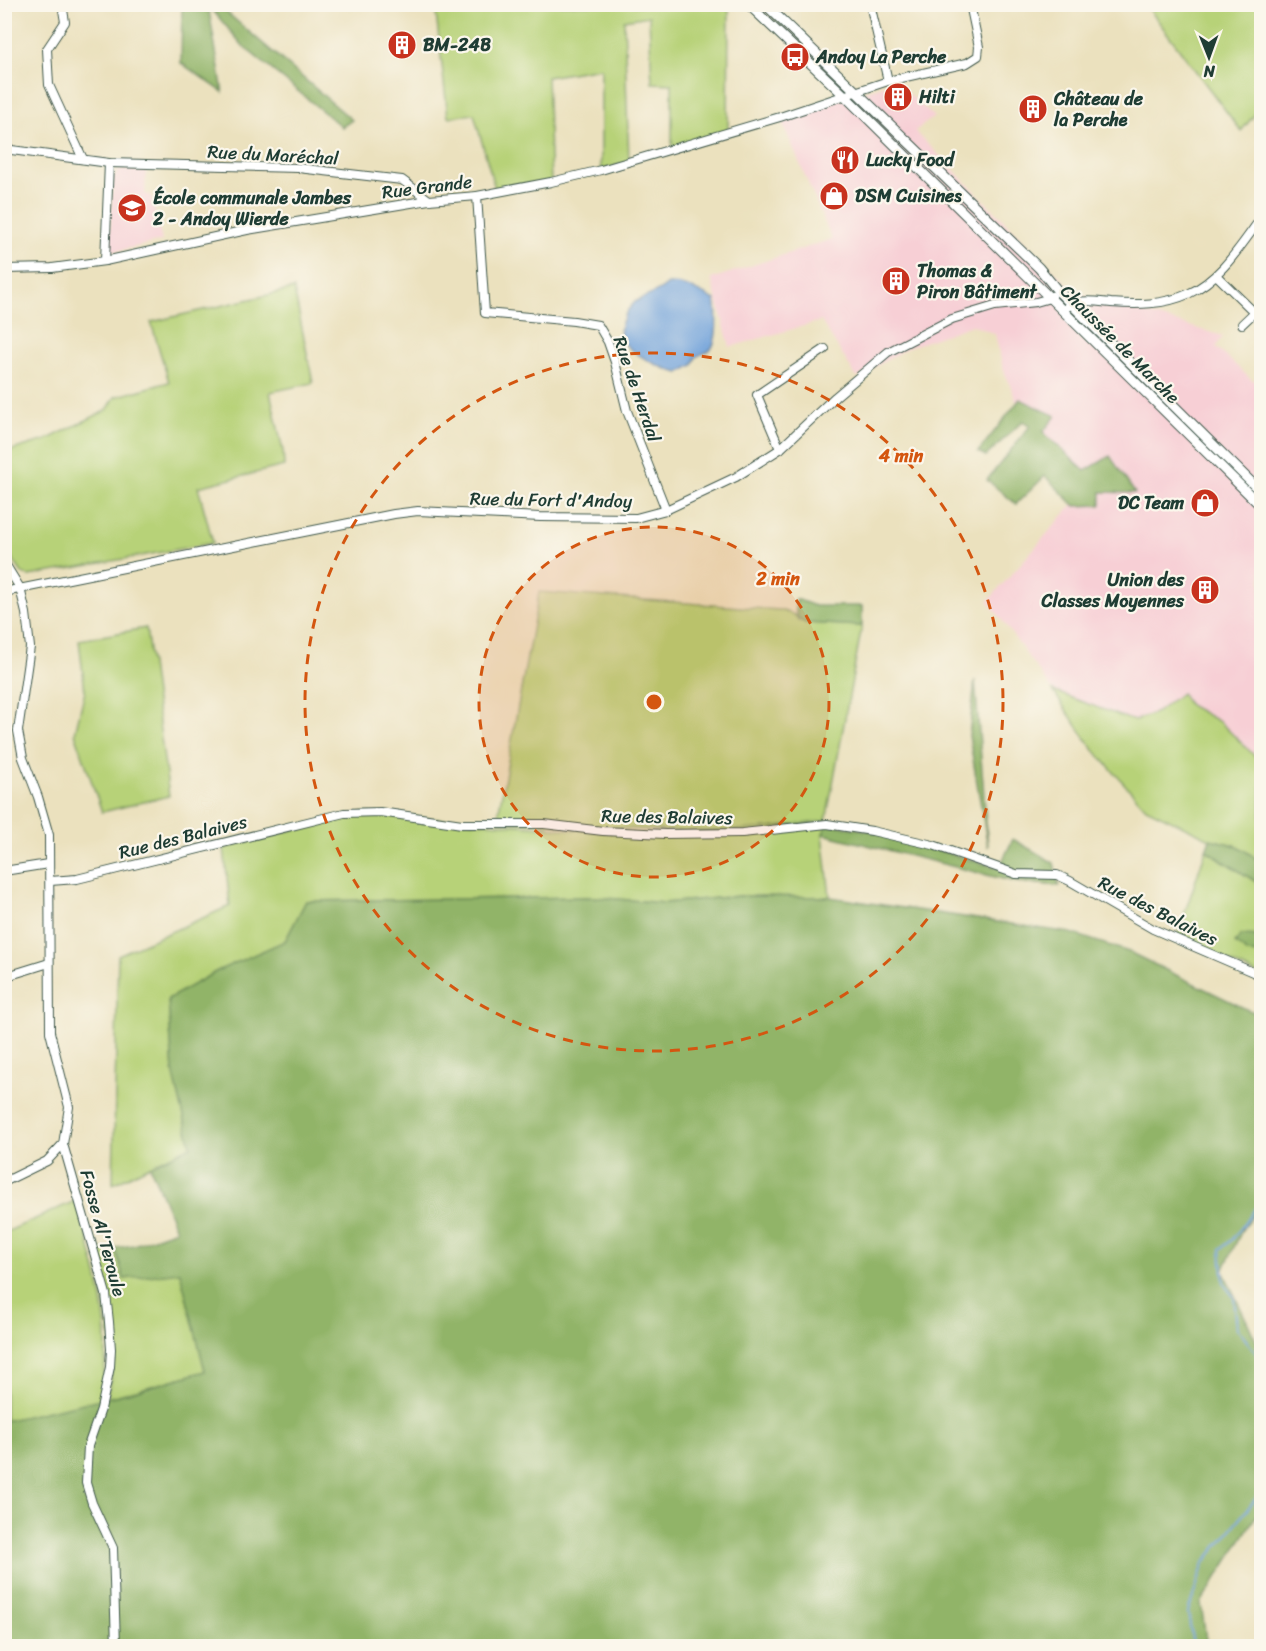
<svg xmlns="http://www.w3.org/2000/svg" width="1266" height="1651" viewBox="0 0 1266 1651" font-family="Sriracha,sans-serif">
  <rect width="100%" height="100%" fill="#fbf7ec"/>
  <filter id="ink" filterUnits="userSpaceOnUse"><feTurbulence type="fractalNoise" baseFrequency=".0167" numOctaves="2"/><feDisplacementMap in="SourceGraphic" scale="12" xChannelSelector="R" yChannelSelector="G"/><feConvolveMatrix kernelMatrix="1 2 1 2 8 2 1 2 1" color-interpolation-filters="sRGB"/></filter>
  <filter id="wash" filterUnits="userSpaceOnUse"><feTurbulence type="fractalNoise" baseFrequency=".008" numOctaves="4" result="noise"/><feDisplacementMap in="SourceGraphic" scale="24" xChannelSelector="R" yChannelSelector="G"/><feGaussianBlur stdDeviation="1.35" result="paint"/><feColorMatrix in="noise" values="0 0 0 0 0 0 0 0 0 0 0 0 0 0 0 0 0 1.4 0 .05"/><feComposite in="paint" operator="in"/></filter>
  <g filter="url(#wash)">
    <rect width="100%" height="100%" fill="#ebe1be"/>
    <g fill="#f7cfd5">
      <path d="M896,82L934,117L915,131L1076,293L1223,336L1216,347L1253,381L1261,375V762L1220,722L1189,705L1181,693L1157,712L1134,721L1053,691L988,601L1087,488L1017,403L1003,368L995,334L972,325L905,349L857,378L821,321L730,347L711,279L832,239L780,117Z"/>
      <path d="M132,168H146L145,194L151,195L162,241L112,252L109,249L113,179L118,171Z"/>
    </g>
    <g fill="#b7d278" stroke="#6b8856" stroke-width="1.5">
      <path d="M435,5H729L728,132L672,149V84L652,83L649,16L624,20L629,162L601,170V68L547,77L551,182L496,192L474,114L448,117Z"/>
      <path d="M1146,5H1261V107L1241,131Z"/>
      <path d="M294,289L313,383L270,392L283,451L284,466L198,487L213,543L29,576L22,573L5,548V452L46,440L107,410L115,397L169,382L151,322Z"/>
      <path d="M539,592L780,610L795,615L798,620L806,623L862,626L826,821L743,831H666L497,821Z"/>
      <path d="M146,628L169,796L102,812L75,733L85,691L79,640Z"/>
      <path d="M1053,691L1134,721L1157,712L1181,693L1189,705L1220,722L1261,762V862L1238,846L1210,839L1146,808L1093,749Z"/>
      <path d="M363,813L655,836L827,824L823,834L830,897L739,896L665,903L593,897L306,901L285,941L168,999L173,1071L191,1146L113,1184L118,955L230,906L224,848L345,816Z"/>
      <path d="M1206,850L1261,885V976L1176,939Z"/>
      <path d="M77,1200C95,1268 118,1329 99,1400L5,1421L4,1233Z"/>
      <path d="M115,1248L125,1279L180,1271L206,1371L107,1398L114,1357L97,1251Z"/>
    </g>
    <g fill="#91b468" stroke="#58784e" stroke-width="1.5">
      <path d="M182,5H218L352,120L342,127L244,47L208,5L223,92L181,63Z"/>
      <path d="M1020,399L1056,416L1043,432L1085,471L1110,456L1135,493L1101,492V505L1075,506L1045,476L1016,504L987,480L1030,426L1023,421L986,456L978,452Z"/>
      <path d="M796,599L815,606H862V626L806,623C794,617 795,611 796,599Z"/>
      <path d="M975,680L988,847L969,736Z"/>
      <path d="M827,824L872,831L999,868L1013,839L1054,863L1059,886L1015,882L823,834Z"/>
      <path d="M1210,839L1238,846L1261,862V885L1206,850Z"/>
      <path d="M739,896L830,897L1071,933L1129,952L1248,1010L1261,1014V1206L1243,1228L1223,1271L1261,1351V1508L1201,1603L1207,1646H5L4,1421L128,1393L205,1371L180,1272L124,1279L115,1248L134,1245L176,1230L150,1166L191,1146L173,1071L168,999L217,971L285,941L306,901L593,897L665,903Z"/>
      <path d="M1241,935L1261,936V954L1248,953L1235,943Z"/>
    </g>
    <path fill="#70a1da" stroke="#486f87" stroke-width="1.5" d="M668,284C686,283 699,292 715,300C717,311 719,343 709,351C705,353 699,355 696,357L693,365L679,373C664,369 630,354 622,340C618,333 621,324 624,317C626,312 631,306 635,302C646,295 656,295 668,284Z"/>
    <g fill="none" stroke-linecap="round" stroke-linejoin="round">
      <g stroke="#70a1da" stroke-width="2">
        <path d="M1262,1199L1233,1239L1221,1249L1224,1284L1234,1297L1237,1328L1262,1361"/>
        <path d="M1193,1646L1188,1612L1204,1563L1262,1491"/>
      </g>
    </g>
  </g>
  <g filter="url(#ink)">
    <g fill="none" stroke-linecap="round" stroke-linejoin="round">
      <g stroke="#3e5649" stroke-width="10">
        <g id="minor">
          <path d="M62,4L65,22L47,49L49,85L83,159"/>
          <path d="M870,4L888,81"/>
          <path d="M4,149L109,163L298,168L402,180L429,200"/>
          <path d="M477,196L485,313L574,321L598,325L608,342L615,362L627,411L666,510"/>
          <path d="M105,261L109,163"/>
          <path d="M4,269L52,268L105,261L247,230L429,200L477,196L551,182L601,170L780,117L888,81L967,63L978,56L979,47L970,4"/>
          <path d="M1216,275L1254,312"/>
          <path d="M1063,311C1068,306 1071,303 1078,302C1088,300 1101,302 1111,303C1137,305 1164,305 1188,294C1221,279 1241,245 1262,217"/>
          <path d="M1242,324L1262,305"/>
          <path d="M780,449L757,395L825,349"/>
          <path d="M4,562L20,588L26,613L30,647L18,731L23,758L38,797L49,835L50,1032L69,1107L63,1144L47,1161L4,1182"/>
          <path d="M4,592L394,514L418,511L540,517L636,518L666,510L736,477L780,449L835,397L888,352L952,319L995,306L1036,302L1050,298L1052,296"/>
          <path d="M4,871L48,864"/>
          <path d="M50,881L77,879L344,813L380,812L462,824H544L603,831L665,834L742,833L827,824L872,831L933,845L1016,874L1057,875L1070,881L1153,929L1262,976"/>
          <path d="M4,977L49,963"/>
          <path d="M63,1144L106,1294L109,1322L111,1349L110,1367L101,1409L88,1446L86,1483L92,1503L113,1548L116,1646"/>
        </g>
      </g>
      <g stroke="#3e5649" stroke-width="11">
        <g id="major">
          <path d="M748,4L845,96L1262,507"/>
          <path d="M765,4L1039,268L1057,290L1262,493"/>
        </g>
      </g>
      <use href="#minor" stroke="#fff" stroke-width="8"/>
      <use href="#major" stroke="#fff" stroke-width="9"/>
    </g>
  </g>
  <circle cx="654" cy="702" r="175" fill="#d45610" fill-opacity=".12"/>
  <g fill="none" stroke="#d45610" stroke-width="3" stroke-dasharray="10 8">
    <circle cx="654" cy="702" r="175"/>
    <circle cx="654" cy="702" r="349"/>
  </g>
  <defs>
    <g id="building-disc" transform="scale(1.5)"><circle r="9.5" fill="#c8321e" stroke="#fbf7ec"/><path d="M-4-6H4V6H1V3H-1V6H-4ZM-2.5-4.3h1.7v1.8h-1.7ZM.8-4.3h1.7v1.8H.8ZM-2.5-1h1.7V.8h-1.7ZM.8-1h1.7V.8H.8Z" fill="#fff"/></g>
    <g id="bus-disc" transform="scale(1.5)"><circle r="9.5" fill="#c8321e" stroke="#fbf7ec"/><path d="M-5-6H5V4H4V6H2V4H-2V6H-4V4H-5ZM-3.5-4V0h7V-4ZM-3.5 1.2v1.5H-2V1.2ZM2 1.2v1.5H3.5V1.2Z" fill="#fff"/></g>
    <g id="restaurant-disc" transform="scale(1.5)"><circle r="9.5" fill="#c8321e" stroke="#fbf7ec"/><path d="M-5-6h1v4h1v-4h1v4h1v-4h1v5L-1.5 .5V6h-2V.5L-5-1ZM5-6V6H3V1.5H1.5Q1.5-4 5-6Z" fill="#fff"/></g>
    <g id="shop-disc" transform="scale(1.5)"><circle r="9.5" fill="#c8321e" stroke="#fbf7ec"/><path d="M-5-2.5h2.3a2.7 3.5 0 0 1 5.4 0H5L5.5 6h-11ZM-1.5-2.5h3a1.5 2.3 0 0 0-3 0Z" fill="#fff"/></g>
    <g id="school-disc" transform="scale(1.5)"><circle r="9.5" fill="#c8321e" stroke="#fbf7ec"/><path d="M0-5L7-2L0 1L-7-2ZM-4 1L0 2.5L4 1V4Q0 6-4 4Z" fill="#fff"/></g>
  </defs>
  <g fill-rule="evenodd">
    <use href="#building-disc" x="402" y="45"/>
    <use href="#bus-disc" x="795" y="57"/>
    <use href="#building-disc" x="898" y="97"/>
    <use href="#building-disc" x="1033" y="109"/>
    <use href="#restaurant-disc" x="845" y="160"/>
    <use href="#shop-disc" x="834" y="196"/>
    <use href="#school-disc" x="132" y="208"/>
    <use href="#building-disc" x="896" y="281"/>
    <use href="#shop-disc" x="1205" y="503"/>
    <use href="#building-disc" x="1205" y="590"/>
  </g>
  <g text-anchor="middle" stroke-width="4.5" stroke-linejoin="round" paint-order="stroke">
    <g font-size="18" font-weight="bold" fill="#1f3d34" stroke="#fbf7ec" text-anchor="start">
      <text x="423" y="51">BM-24B</text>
      <text x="816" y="63">Andoy La Perche</text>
      <text x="919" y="103">Hilti</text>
      <text x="1054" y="105">Château de<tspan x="1054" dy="21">la Perche</tspan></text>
      <text x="866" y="166">Lucky Food</text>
      <text x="855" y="202">DSM Cuisines</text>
      <text x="153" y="204">École communale Jambes<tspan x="153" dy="21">2 - Andoy Wierde</tspan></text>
      <text x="917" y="277">Thomas &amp;<tspan x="917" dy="21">Piron Bâtiment</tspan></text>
      <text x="1184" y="509" text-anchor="end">DC Team</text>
      <text x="1184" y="586" text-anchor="end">Union des<tspan x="1184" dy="21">Classes Moyennes</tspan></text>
    </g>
    <g font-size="18" fill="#1f3d34" stroke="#fbf7ec">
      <text transform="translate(273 155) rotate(3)" y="6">Rue du Maréchal</text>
      <text transform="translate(427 187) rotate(-7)" y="6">Rue Grande</text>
      <text transform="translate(1120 344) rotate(45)" y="6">Chaussée de Marche</text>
      <text transform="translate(637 389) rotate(71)" y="6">Rue de Herdal</text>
      <text transform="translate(551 500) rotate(1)" y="6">Rue du Fort d'Andoy</text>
      <text transform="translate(667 817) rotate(1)" y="6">Rue des Balaives</text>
      <text transform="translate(183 837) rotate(-14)" y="6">Rue des Balaives</text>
      <text transform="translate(1158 911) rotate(27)" y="6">Rue des Balaives</text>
      <text transform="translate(103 1233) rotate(75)" y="6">Fosse Al'Teroule</text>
    </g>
  </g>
  <circle cx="654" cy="702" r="9" fill="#d45610" stroke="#fbf7ec" stroke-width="3"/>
  <g font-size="18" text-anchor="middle" font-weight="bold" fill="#d45610" stroke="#fbf7ec" stroke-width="4.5" stroke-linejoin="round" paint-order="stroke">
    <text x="901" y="462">4 min</text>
    <text x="778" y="585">2 min</text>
  </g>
  <rect width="1266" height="1651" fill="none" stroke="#fbf7ec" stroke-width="24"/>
  <g transform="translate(1209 57) rotate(179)" stroke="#fbf7ec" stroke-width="4.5" paint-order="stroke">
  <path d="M0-4.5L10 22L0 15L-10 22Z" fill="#1f3d34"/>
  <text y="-9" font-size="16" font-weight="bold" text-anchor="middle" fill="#1f3d34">N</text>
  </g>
</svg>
